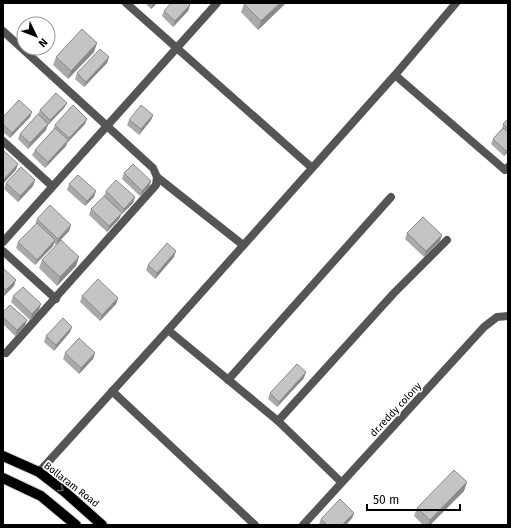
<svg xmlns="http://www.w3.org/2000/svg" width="511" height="528" viewBox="0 0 511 528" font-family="'Fira Sans',sans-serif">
  <rect width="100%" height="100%" fill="#fff"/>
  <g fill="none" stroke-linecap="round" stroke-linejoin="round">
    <g stroke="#dbdbdb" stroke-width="12">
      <g id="primary">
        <path d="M3,456L39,472L65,492L102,525"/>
        <path d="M3,478L41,496L76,525"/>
      </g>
    </g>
    <g stroke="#555" stroke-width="8">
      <path d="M126,3L311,167"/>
      <path d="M3,31L153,168L157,177L156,185L6,353"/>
      <path d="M395,75L505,170L508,167"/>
      <path d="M3,141L52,186"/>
      <path d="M157,177L243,245"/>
      <path d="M3,242L217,3"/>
      <path d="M3,251L56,299"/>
      <path d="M168,330L278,421L341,482"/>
      <path d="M228,380L391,197"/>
      <path d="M112,391L255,525"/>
      <path d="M278,421L394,293L447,240"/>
      <path d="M39,472L168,330L395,75L456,3"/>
      <path d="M303,525L484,327L497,317L508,316"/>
    </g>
    <use href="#primary" stroke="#000" stroke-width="10"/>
  </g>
  <g fill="#a9a9a9">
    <path d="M145,3H157L151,9Z"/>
    <path d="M286,3L258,30L241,12L244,4Z"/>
    <path d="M190,5L188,11L173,27L162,16L164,11Z"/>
    <path d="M97,43L94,52L68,79L53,65L56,57Z"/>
    <path d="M109,57L107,63L84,87L75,79L77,73Z"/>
    <path d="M67,103L64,108L48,125L46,130L28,149L18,139L20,134L38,114L40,110Z"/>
    <path d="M32,112L30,117L10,138L3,132V117Z"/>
    <path d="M153,115L151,120L139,135L127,125L129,120Z"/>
    <path d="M508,119V152L504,156L491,144L493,139L502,129L503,124Z"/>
    <path d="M85,124L67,143L66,146L45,168L32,155L35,150L53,130L55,125Z"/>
    <path d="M124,173L151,181L149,187L140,196L122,179Z"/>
    <path d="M35,180L33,186L18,202L4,189L6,183Z"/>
    <path d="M69,184L94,197L85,206L67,190Z"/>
    <path d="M106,191L135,197L133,203L122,214H121L119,219L107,232L89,215L91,209L104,196Z"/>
    <path d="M37,219L71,225L69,231L56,245L54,243L53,246L35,265L16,248L18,242L35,225Z"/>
    <path d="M407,233L440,241L424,257L405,239Z"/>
    <path d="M174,257L155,279L146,270L148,265Z"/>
    <path d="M42,260L76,266L57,286L39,268Z"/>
    <path d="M3,268L14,286L4,296L3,294Z"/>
    <path d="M13,296L39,310L30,320L11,302Z"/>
    <path d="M82,296L118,298L116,304L100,321L80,302Z"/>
    <path d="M3,312L25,326L15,336L3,324Z"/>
    <path d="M72,327L70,332L54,351L44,342L46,336Z"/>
    <path d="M65,353H95L93,359L79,374L63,359Z"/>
    <path d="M304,378L277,407L268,399L270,393Z"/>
    <path d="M467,482L464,491L430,525H423L414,516L417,508Z"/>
    <path d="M354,513L352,518L346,525H319V524L321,519Z"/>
  </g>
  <g fill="#898989">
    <path d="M153,3H157L151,9Z"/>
    <path d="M280,3H286L258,30L261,21Z"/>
    <path d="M190,5L188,11L173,27L175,21Z"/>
    <path d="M97,43L94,52L68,79L71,71Z"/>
    <path d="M109,57L107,63L84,87L86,82Z"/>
    <path d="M67,103L64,108L48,125L50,120Z"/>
    <path d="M32,112L30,117L10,138L12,133Z"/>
    <path d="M153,115L151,120L139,135L141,129Z"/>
    <path d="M87,119L85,124L67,143L66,146L45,168L48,162L68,141L69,138Z"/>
    <path d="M48,124L46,130L28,149L30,143Z"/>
    <path d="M508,149V152L504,156L506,151Z"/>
    <path d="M18,164L16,170L3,184V180Z"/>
    <path d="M35,180L33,186L18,202L20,196Z"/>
    <path d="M151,181L149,187L140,196L142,191Z"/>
    <path d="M96,191L94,197L85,206L87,201Z"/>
    <path d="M135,197L133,203L122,214L124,209Z"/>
    <path d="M122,213L119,219L107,232L109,226Z"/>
    <path d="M71,225L69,231L56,245L58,239Z"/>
    <path d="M442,235L440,241L424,257L426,251Z"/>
    <path d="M55,240L53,246L35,265L37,260Z"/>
    <path d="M176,251L174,257L155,279L157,273Z"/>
    <path d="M79,257L76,266L57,286L60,277Z"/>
    <path d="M16,280L14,286L4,296L6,290Z"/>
    <path d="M118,298L116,304L100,321L102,315Z"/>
    <path d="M41,304L39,310L30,320L32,314Z"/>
    <path d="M27,320L25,326L15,336L17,330Z"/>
    <path d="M72,327L70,332L54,351L56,345Z"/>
    <path d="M95,353L93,359L79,374L81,368Z"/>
    <path d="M306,372L304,378L277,407L279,402Z"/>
    <path d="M467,482L464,491L430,525H428L430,520Z"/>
    <path d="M354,513L352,518L346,525H342Z"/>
  </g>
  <g fill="#c4c4c4" stroke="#898989">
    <path d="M171,3H188L190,5L175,21L164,11Z"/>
    <path d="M245,3H280L261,21L244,4Z"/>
    <path d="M82,29L97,43L71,71L56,57Z"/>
    <path d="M100,49L109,57L86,82L77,73Z"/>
    <path d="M56,93L67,103L50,120L40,110Z"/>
    <path d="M19,100L32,112L12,133L3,124V117Z"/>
    <path d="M73,105L87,119L69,138L55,125Z"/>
    <path d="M141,105L153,115L141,129L129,120Z"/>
    <path d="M38,114L48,124L30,143L20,134Z"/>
    <path d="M508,119V129L503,124Z"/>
    <path d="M55,128L68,140L48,162L35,150Z"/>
    <path d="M503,128L508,132V149L506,151L493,139Z"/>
    <path d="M3,150L18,164L3,180Z"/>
    <path d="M133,164L151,181L142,191L124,173Z"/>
    <path d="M21,167L35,180L20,196L6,183Z"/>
    <path d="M78,175L96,191L87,201L69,184Z"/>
    <path d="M116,180L135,197L124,209L106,191Z"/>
    <path d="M104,196L122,213L109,226L91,209Z"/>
    <path d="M50,205L71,225L58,239L37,219Z"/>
    <path d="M423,217L442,235L426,251L407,233Z"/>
    <path d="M37,223L55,240L37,260L18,242Z"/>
    <path d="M61,240L79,257L60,277L42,260Z"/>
    <path d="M167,243L176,251L157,273L148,265Z"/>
    <path d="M3,268L16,280L6,290L3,287Z"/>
    <path d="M98,279L118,298L102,315L82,296Z"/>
    <path d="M23,287L41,304L32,314L13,296Z"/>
    <path d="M10,305L27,320L17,330L3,317V312Z"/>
    <path d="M63,318L72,327L56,345L46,336Z"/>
    <path d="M79,338L95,353L81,368L65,353Z"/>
    <path d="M297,364L306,372L279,402L270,393Z"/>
    <path d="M454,470L467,482L430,520L417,508Z"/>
    <path d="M340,499L354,513L342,525H327L321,519Z"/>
  </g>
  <defs><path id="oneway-chevron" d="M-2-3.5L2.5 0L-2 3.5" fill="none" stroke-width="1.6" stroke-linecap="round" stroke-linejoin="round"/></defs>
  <use stroke="#595959" href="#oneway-chevron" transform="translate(61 489) rotate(37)"/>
  <g text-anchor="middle" stroke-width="3.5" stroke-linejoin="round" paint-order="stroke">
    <g font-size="10" fill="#000" stroke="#fff">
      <text transform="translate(395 409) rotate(-47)" y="4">dr.reddy colony</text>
      <text transform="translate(72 484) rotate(38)" y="4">Bollaram Road</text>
    </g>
  </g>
  <rect width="511" height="528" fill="none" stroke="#000000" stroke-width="8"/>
  <g transform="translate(36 36) rotate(133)"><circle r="19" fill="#ffffff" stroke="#999999"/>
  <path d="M0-3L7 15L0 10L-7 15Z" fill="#000000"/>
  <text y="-6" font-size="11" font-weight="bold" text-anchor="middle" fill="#000000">N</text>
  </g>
  <path d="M367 504v6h93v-6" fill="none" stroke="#000000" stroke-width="2"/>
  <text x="373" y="504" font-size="12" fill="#000000" stroke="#ffffff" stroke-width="3" paint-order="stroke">50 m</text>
</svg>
